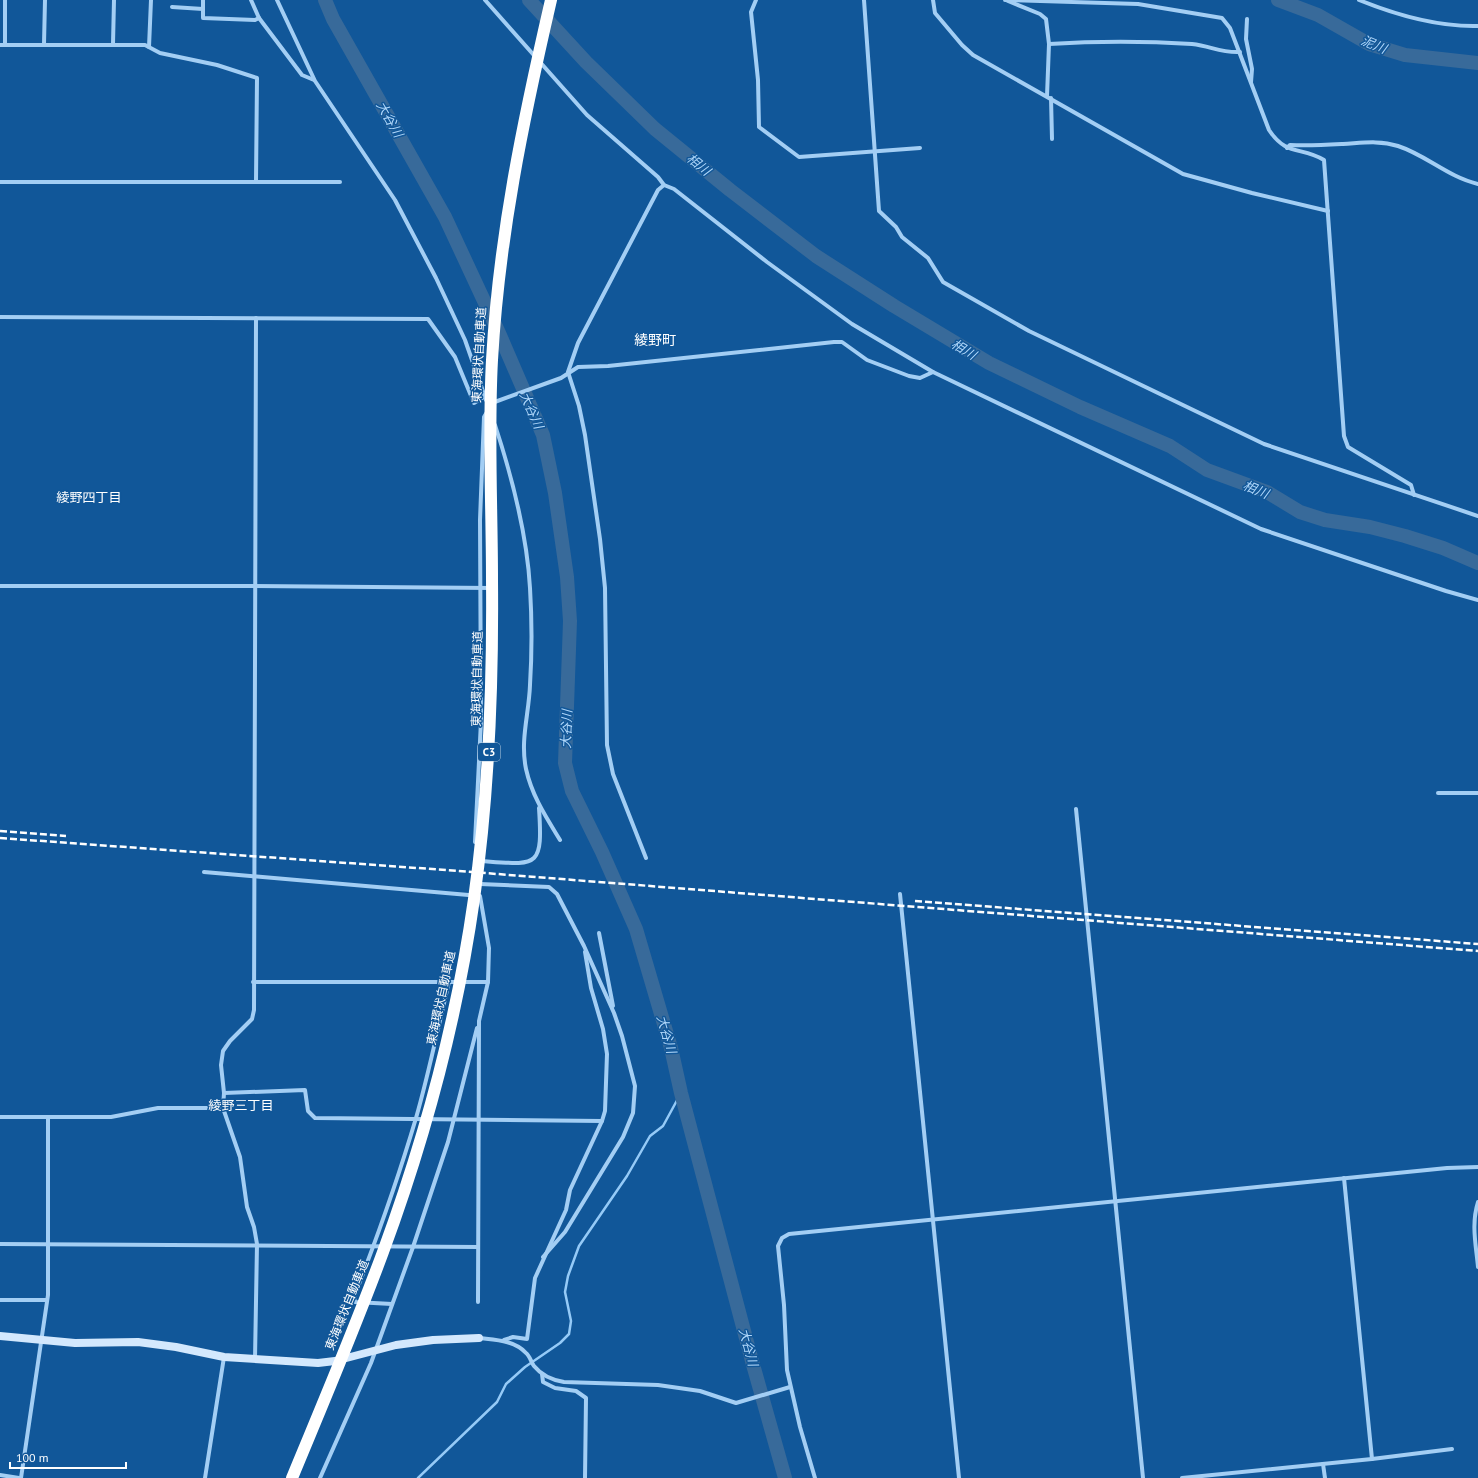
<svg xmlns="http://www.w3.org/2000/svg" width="1478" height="1478" viewBox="0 0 1478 1478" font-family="'PT Sans','Noto Sans JP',sans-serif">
  <rect width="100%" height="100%" fill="#115799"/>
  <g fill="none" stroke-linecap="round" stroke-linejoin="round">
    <path stroke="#95caf7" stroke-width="2.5" d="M418,1478L497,1402L506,1384L525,1367L560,1343L569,1334L571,1321L565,1292L568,1276L579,1246L627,1176L650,1136L663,1126L681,1093"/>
    <g stroke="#386a9a" stroke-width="14">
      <path d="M325,0L333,19L445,217L499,333L543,435L555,493L567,577L570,621L565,763L572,791L602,852L636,929L671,1048L681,1093L752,1361L785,1478"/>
      <path d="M529,0L586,62L655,129L730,190L816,256L894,306L989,363L1080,407L1170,446L1207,470L1267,492L1300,512L1325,520L1370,527L1405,536L1443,548L1478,563"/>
      <path d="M1278,0L1318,15L1369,44L1405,55L1478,63"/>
    </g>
    <g stroke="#a3cef4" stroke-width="4">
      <path d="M5,0V45"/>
      <path d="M203,0V18L255,20L259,18"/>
      <path d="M251,0L259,18L302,75L314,80"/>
      <path d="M277,0L315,81L395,200L436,278L465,340L486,400"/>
      <path d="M485,0L587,115L658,177L664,185L674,189L767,262L852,324L933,372L1261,529L1446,591L1478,600"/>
      <path d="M756,0L751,12L758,80L759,127L799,157L920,148"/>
      <path d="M864,0L879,211L896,227L902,237L928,258L943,282L1029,331L1264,444L1478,516"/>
      <path d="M933,0L935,13L962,45L973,55L1183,174L1252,193L1328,211"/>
      <path d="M1005,0L1138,4L1222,18L1230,28L1269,130C1287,157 1301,146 1324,160L1344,436L1348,447L1411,485L1414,495"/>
      <path d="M1359,0C1396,15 1438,27 1478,26"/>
      <path d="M1008,1L1040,14L1046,19L1049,44L1047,96"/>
      <path d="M172,7L203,9"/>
      <path d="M1247,19L1246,39L1252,69L1251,82"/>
      <path d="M44,44L45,0"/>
      <path d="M113,44L114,0"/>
      <path d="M1049,44C1097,41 1144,41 1192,44C1211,46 1220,53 1240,52"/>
      <path d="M0,45H145L160,53L217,65L257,78L256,181"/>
      <path d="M149,47L151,0"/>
      <path d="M1051,98L1052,139"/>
      <path d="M1287,148L1290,145C1308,146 1325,145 1343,144C1362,143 1379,140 1398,146C1426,155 1448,177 1478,184"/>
      <path d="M0,182H340"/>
      <path d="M0,317L428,319L455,357L474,403L485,396"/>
      <path d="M492,403L561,378L578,367L608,366L834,342H842L867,360L909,376L920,378L933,372"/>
      <path d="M495,425C512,477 527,534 530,588C532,620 532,653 530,685C529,714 520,740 526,769C532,796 546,817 560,840"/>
      <path d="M0,586H254L492,588"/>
      <path d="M1438,793H1478"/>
      <path d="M1076,809L1143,1478"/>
      <path d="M475,842L481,721L480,520L484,417L487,412"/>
      <path d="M646,858L613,774L607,745L605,588L600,539L585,435L579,406L568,372L578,343L658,190L664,185"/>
      <path d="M481,861C538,865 543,869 539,808"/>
      <path d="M204,872L480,896L489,948L488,982L479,1021L478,1302"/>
      <path d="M480,884L549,887L557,894L584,946L614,1013L622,1036L635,1086L633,1113L623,1137L565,1232L543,1257"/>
      <path d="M900,894L959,1478"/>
      <path d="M599,933L613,1006"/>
      <path d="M253,982H488"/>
      <path d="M224,1093L305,1090L308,1111L315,1118L602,1121"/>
      <path d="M0,1117H111L158,1108H223"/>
      <path d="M1344,1178L1372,1459"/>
      <path d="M1478,1202C1471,1224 1476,1245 1478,1267"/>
      <path d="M0,1244L478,1247"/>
      <path d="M0,1300H47"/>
      <path d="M392,1304L355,1302L354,1297C377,1238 398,1179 416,1118C429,1073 438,1027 449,982"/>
      <path d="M479,1338C495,1340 514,1340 526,1353C530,1356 531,1362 534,1366C542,1376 552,1380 564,1382L658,1385L700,1391L736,1403L790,1387"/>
      <path d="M504,1340L513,1337L527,1339L535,1278L566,1210L570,1190L602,1121L605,1111L607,1054L603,1029L591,988L585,952"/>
      <path d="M255,1359L257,1244L254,1227L247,1207L240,1157L223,1108L224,1093L221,1065L223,1051L230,1041L252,1019L254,1010L256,318"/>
      <path d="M542,1374L543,1382L555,1388L576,1391L586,1398L585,1478"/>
      <path d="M1323,1464L1325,1478"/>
      <path d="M0,1475L19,1478"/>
      <path d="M21,1478L48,1295V1117"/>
      <path d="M205,1478L224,1357"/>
      <path d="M320,1478L371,1363L413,1247L448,1142L477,1028"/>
      <path d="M815,1478L800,1427L787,1370L784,1305L778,1246L782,1238L789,1234L1447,1168L1478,1167"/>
      <path d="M1182,1478L1372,1459L1452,1449"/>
    </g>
    <path stroke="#d3e8fd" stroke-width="8" d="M0,1336L75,1343L138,1342L176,1347L224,1357L318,1363L335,1361L396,1345L433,1340L479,1338"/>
    <g stroke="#fff" stroke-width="2.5" stroke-dasharray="7 3" stroke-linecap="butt">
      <path d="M0,831L66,836"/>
      <path d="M0,838L459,871L1478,951"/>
      <path d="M915,901L1478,944"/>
    </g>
    <path stroke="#fff" stroke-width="12" d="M292,1478C323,1403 355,1328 383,1252C425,1138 457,1019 474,899C489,793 493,687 492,580C492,507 488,433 492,360C499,236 523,121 551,0"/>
  </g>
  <g text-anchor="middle" stroke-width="3" stroke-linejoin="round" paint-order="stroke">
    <rect fill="#115799" stroke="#b8cde0" stroke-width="1" x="478" y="743" width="22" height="18" rx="3"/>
    <g font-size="11" font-weight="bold" fill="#fff">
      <text x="489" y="756">C3</text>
    </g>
    <g font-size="12" fill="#fff" stroke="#115799">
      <text transform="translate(479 355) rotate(-87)" y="4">東海環状自動車道</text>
      <text transform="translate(477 679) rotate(-89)" y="4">東海環状自動車道</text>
      <text transform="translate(441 998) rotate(-78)" y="4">東海環状自動車道</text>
      <text transform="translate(347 1305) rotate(-68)" y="4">東海環状自動車道</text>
    </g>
    <g font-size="13" font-style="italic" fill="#b0d7fa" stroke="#115799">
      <text transform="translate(1374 44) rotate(22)" y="5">泥川</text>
      <text transform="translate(390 119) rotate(60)" y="5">大谷川</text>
      <text transform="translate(699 164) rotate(39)" y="5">相川</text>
      <text transform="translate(964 349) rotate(31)" y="5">相川</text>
      <text transform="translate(532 410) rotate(66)" y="5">大谷川</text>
      <text transform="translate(1256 489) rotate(22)" y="5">相川</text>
      <text transform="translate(566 729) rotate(-88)" y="5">大谷川</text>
      <text transform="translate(667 1034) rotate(74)" y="5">大谷川</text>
      <text transform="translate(749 1347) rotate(75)" y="5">大谷川</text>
    </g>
    <g font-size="13" fill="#fff" stroke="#115799">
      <text x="89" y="502">綾野四丁目</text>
      <text x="241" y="1110">綾野三丁目</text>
    </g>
    <g font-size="14" fill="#fff" stroke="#115799">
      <text x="655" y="345">綾野町</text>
    </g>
  </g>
  <path d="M10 1462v6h116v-6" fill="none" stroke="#ffffff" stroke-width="2"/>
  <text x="16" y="1462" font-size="12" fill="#ffffff" stroke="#115799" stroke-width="3" paint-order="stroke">100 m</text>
</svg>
